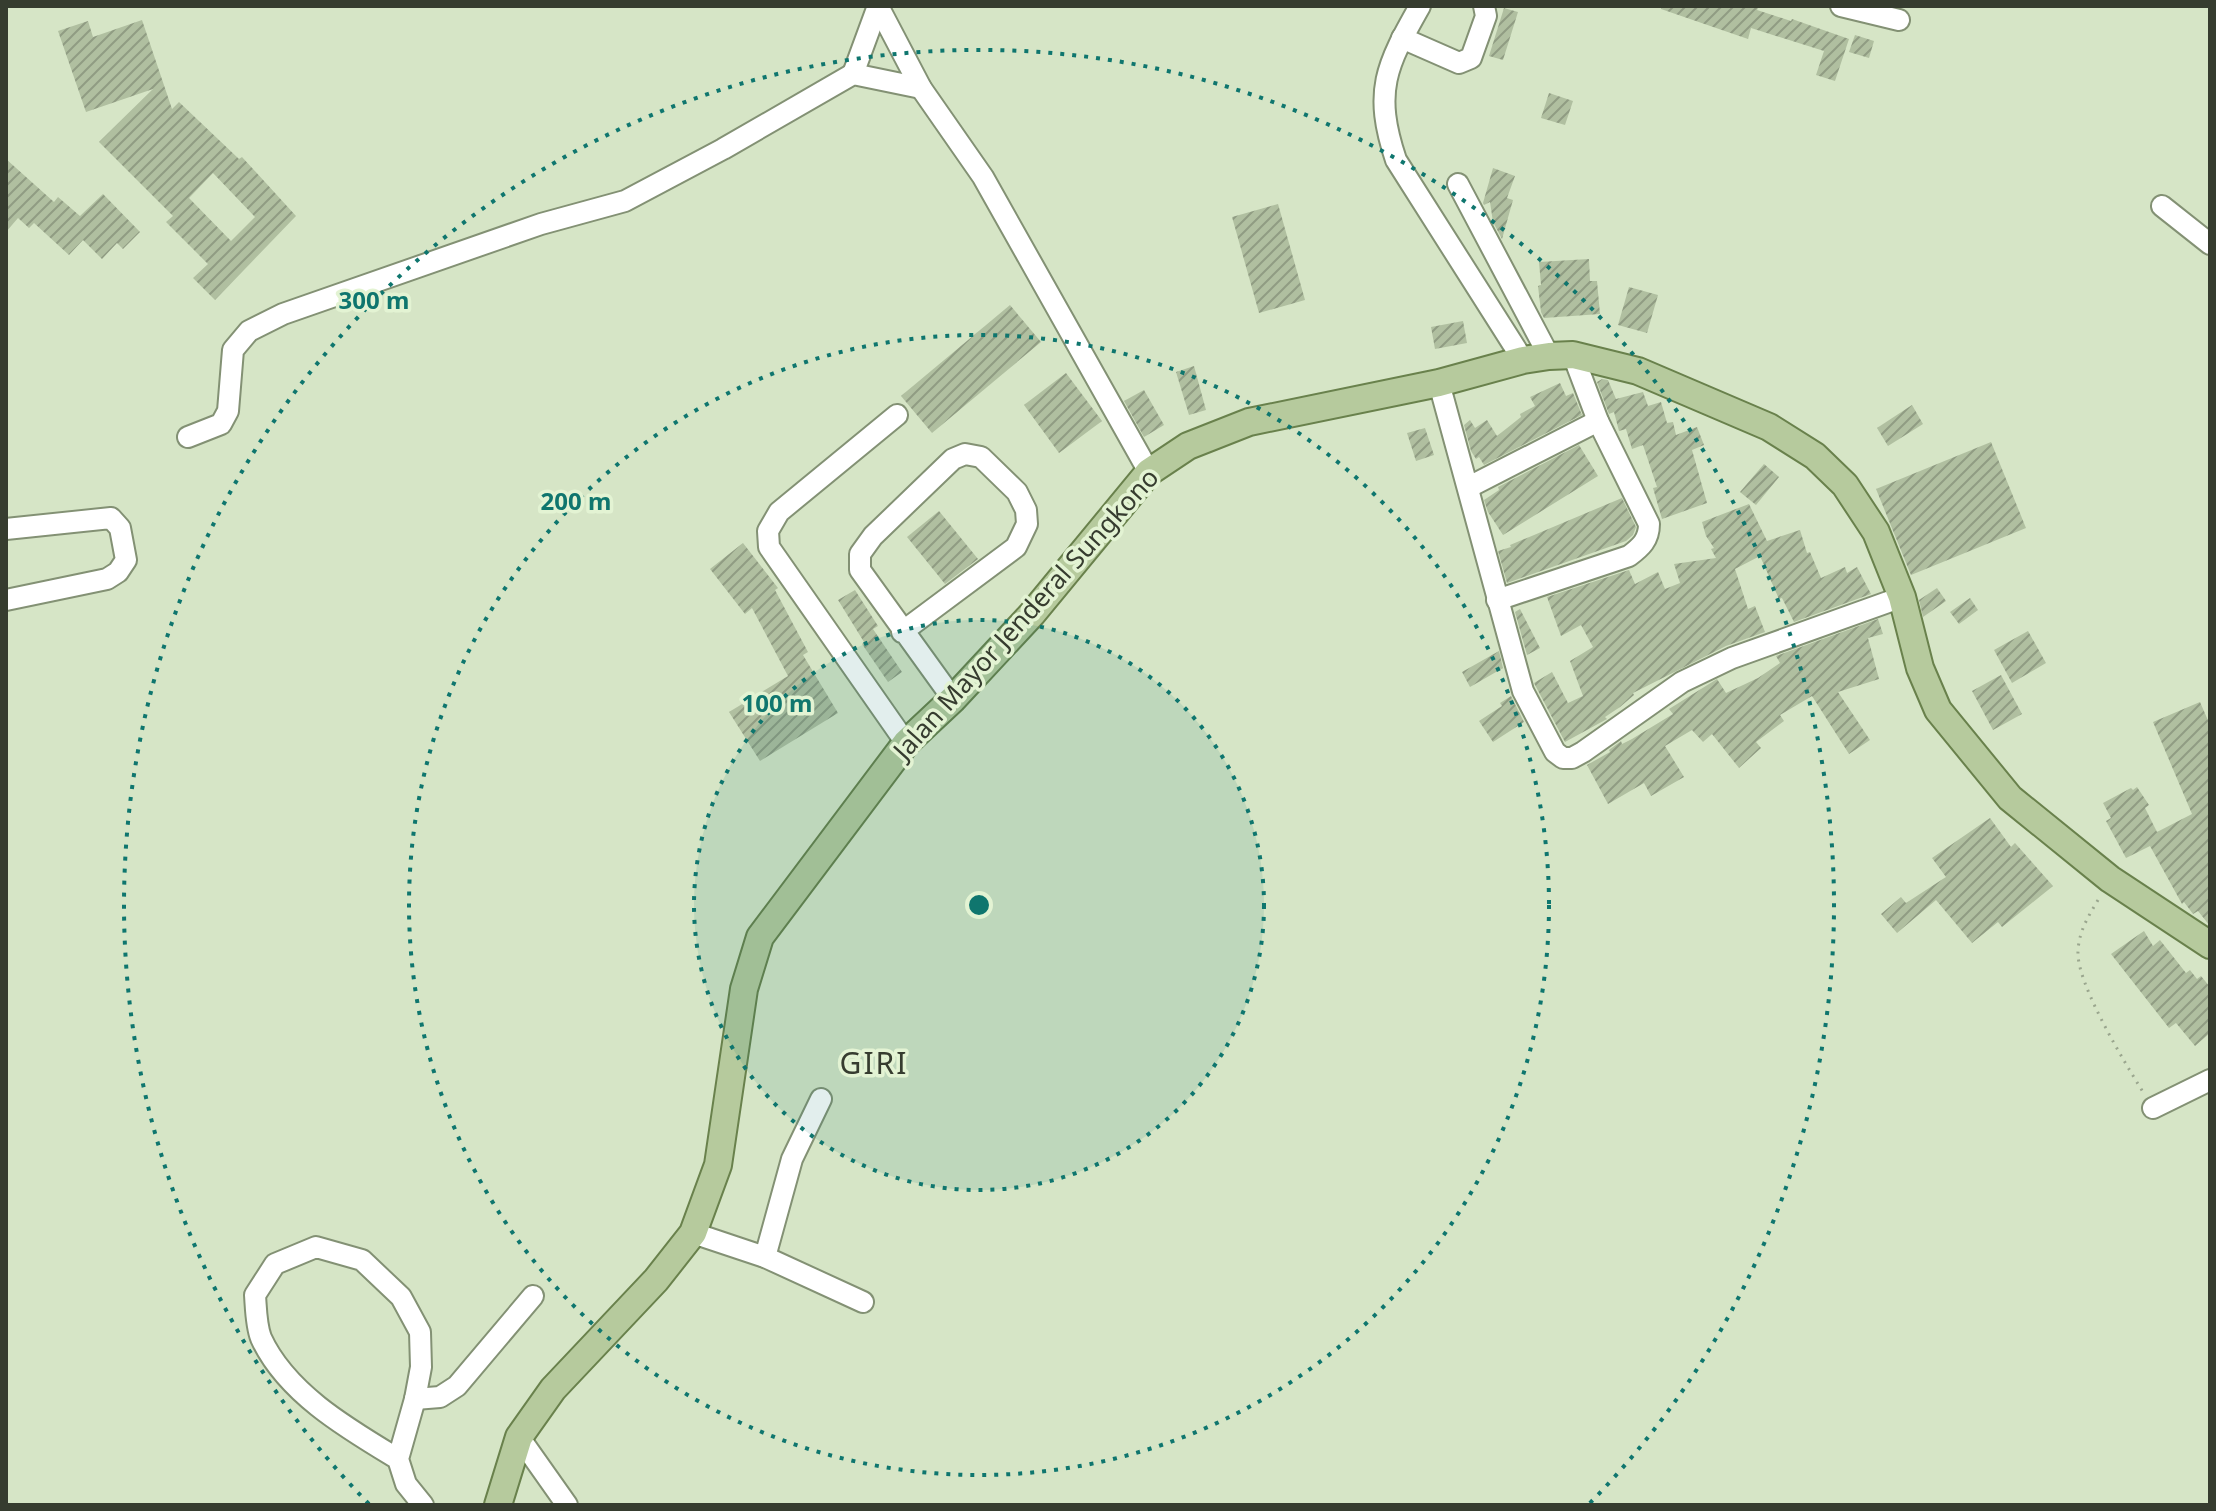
<svg xmlns="http://www.w3.org/2000/svg" width="2216" height="1511" viewBox="0 0 2216 1511" font-family="'Noto Sans',sans-serif">
  <defs>
    <pattern id="building-hatch" width="6" height="6" patternUnits="userSpaceOnUse" patternTransform="scale(2)"><rect width="6" height="6" fill="#b0bfa0"/><path d="M-1 1l2-2M0 6l6-6M5 7l2-2" fill="none" stroke="#909c83"/></pattern>
  </defs>
  <rect width="100%" height="100%" fill="#d6e5c6"/>
  <g fill="url(#building-hatch)" fill-rule="evenodd">
    <path d="M1661,6H1759L1757,10L1791,21L1792,19L1849,39L1835,81L1816,75L1824,51L1751,28L1748,39L1661,9Z"/>
    <path d="M1504,8L1518,12L1503,60L1489,56Z"/>
    <path d="M142,20L172,109L179,102L239,159L242,157L296,216L215,300L193,278L208,264L166,222L173,216L99,142L153,89L86,112L58,31L88,21L93,37ZM213,173L255,217L231,241L189,198Z"/>
    <path d="M1855,35L1874,41L1869,58L1849,52Z"/>
    <path d="M1549,93L1573,101L1565,125L1541,118Z"/>
    <path d="M6,159L54,202L58,197L80,216L103,194L140,232L123,249L117,243L102,259L83,240L69,255L34,223L29,228L18,218L6,232Z"/>
    <path d="M1493,168L1515,176L1507,198L1513,200L1502,239L1493,222L1490,202L1484,205L1483,203Z"/>
    <path d="M1278,204L1305,300L1259,313L1232,217Z"/>
    <path d="M1589,259L1590,281H1597L1600,314L1544,318L1541,312L1538,286L1541,285L1539,262Z"/>
    <path d="M1629,287L1658,295L1647,333L1618,325Z"/>
    <path d="M1010,305L1041,342L932,433L901,396Z"/>
    <path d="M1463,321L1467,343L1435,349L1431,327Z"/>
    <path d="M1194,366L1206,410L1189,415L1176,372Z"/>
    <path d="M1066,373L1102,421L1059,453L1024,405Z"/>
    <path d="M1602,379L1608,380L1616,399L1643,392L1648,406L1661,402L1667,423L1673,422L1676,435L1697,427L1704,445L1692,450L1707,503L1662,519L1653,488L1657,487L1643,445L1632,449L1626,429L1619,431L1614,412L1609,414L1597,382Z"/>
    <path d="M1560,383L1566,396L1573,393L1582,415L1484,465L1479,457L1476,459L1471,451L1464,425L1470,420L1475,428L1487,420L1497,436L1521,417L1520,414L1535,406L1530,397Z"/>
    <path d="M1144,390L1164,425L1144,437L1124,401Z"/>
    <path d="M1912,405L1923,424L1888,446L1877,428Z"/>
    <path d="M1425,428L1434,455L1416,461L1407,433Z"/>
    <path d="M1991,442L2026,528L1911,575L1876,489Z"/>
    <path d="M1579,445L1598,476L1503,535L1488,512L1484,500L1499,490L1498,487Z"/>
    <path d="M1764,464L1779,477L1756,505L1740,492Z"/>
    <path d="M1622,498L1636,527L1633,535L1626,541L1507,583L1498,551L1511,547L1510,545Z"/>
    <path d="M1749,504L1767,541L1800,530L1807,553L1810,552L1821,578L1845,567L1847,573L1857,567L1871,594L1794,622L1782,598L1779,599L1760,556L1735,569L1748,609L1755,606L1765,632L1726,646L1633,693L1634,695L1620,707L1605,717L1607,719L1565,742L1534,683L1552,672L1568,703L1583,696L1570,661L1593,647L1581,625L1561,636L1547,597L1629,570L1635,584L1658,572L1665,589L1680,583L1674,564L1716,558L1711,549L1714,548L1706,536L1702,522Z"/>
    <path d="M939,511L978,559L945,584L907,537Z"/>
    <path d="M743,543L778,588L775,590L808,652L803,655L838,713L760,761L729,712L788,676L752,608L745,614L710,569Z"/>
    <path d="M1937,588L1946,601L1923,617L1919,600Z"/>
    <path d="M855,590L878,626L873,629L902,672L888,682L862,644L864,642L838,600Z"/>
    <path d="M1970,598L1978,610L1959,624L1950,612Z"/>
    <path d="M1520,609L1540,648L1527,655L1515,612Z"/>
    <path d="M1878,619L1883,634L1868,638L1879,679L1838,692L1870,740L1849,754L1812,696L1780,715L1784,721L1756,742L1761,748L1739,768L1712,734L1703,742L1692,730L1665,746L1684,777L1651,796L1644,783L1608,804L1587,765L1610,752L1609,750L1621,741L1622,744L1632,739L1673,714L1669,709L1717,679L1726,693L1758,678L1780,663L1776,656Z"/>
    <path d="M2028,631L2046,663L2012,683L1994,650Z"/>
    <path d="M1499,651L1503,668L1470,687L1462,672Z"/>
    <path d="M2001,675L2022,714L1993,730L1972,691Z"/>
    <path d="M1511,696L1524,722L1493,742L1479,721L1502,706L1500,703Z"/>
    <path d="M2200,702L2210,725V926L2198,911L2193,914L2184,902L2182,904L2150,846L2126,858L2106,821L2111,818L2103,803L2131,788L2133,790L2137,787L2149,805L2145,808L2157,832L2192,814L2153,722Z"/>
    <path d="M1990,818L2011,847L2015,843L2053,886L2002,927L1998,922L1972,943L1936,900L1897,933L1881,914L1901,897L1906,903L1946,877L1932,858Z"/>
    <path d="M2144,931L2153,946L2160,940L2186,973L2190,970L2197,979L2201,976L2210,987V1033L2195,1046L2176,1023L2169,1028L2111,954Z"/>
  </g>
  <g fill="none" stroke-linecap="round" stroke-linejoin="round">
    <g stroke="#839174" stroke-width="24">
      <g id="minor">
        <path d="M878,6L921,88L983,177L1149,472"/>
        <path d="M1420,6C1386,66 1373,91 1396,160L1523,360"/>
        <path d="M1841,6L1899,20"/>
        <path d="M1402,38L1459,63L1471,58L1486,16L1484,6"/>
        <path d="M853,74L878,6"/>
        <path d="M1458,184L1549,356"/>
        <path d="M2162,206L2210,244"/>
        <path d="M1439,383L1523,691L1555,752L1563,758H1572L1583,752L1682,682L1732,658L1902,597"/>
        <path d="M897,415L779,512L768,531L769,547L906,743"/>
        <path d="M188,437L221,424L228,411L233,350L249,331L283,314L541,224L625,201L723,149L853,74L921,88"/>
        <path d="M1469,487L1598,421"/>
        <path d="M6,529L111,518L120,528L126,560L118,572L107,579L6,600"/>
        <path d="M1497,600L1629,556C1641,547 1649,540 1649,524L1598,421L1573,355"/>
        <path d="M902,632L1016,547L1027,524L1026,510L1017,492L981,457L965,454L953,459L873,536L860,554V570L953,699"/>
        <path d="M2153,1108L2210,1080"/>
        <path d="M693,1233L765,1257L863,1302"/>
        <path d="M765,1257L792,1159L821,1099"/>
        <path d="M415,1399L440,1397L457,1386L533,1296"/>
        <path d="M519,1437L567,1505"/>
        <path d="M398,1459C348,1429 286,1393 261,1338C256,1325 256,1308 255,1295L275,1264L316,1247L362,1260L401,1297L420,1332L421,1367L415,1399L398,1459L406,1484L423,1505"/>
      </g>
    </g>
    <g stroke="#69814c" stroke-width="30">
      <path id="major" d="M498,1505L519,1437L553,1389L656,1280L693,1233L718,1165L744,989L760,937L906,743L953,699L1032,614L1149,472L1188,446L1249,422L1439,383L1523,360L1549,356L1573,355L1638,371L1769,427L1815,456L1845,485L1876,532L1902,597L1920,668L1938,710L2010,798L2110,879L2210,945"/>
    </g>
    <path stroke="#9aa68e" stroke-width="3" stroke-dasharray="2 6" stroke-linecap="butt" d="M2098,900C2088,917 2079,931 2078,951C2076,983 2125,1063 2143,1092"/>
    <use href="#minor" stroke="#fff" stroke-width="20"/>
    <use href="#major" stroke="#b6ca9d" stroke-width="26"/>
  </g>
  <circle cx="979" cy="905" r="285" fill="#0f766e" fill-opacity=".12"/>
  <g fill="none" stroke="#0f766e" stroke-width="4" stroke-dasharray="4 8">
    <circle cx="979" cy="905" r="285"/>
    <circle cx="979" cy="905" r="570"/>
    <path d="M369 1504A855 855 0 1 1 1589 1504"/>
  </g>
  <g text-anchor="middle" stroke-width="7" stroke-linejoin="round" paint-order="stroke">
    <g font-size="26" fill="#363c2f" stroke="#e3f3d3">
      <text transform="translate(1026 614) rotate(-48)" y="9">Jalan Mayor Jenderal Sungkono</text>
    </g>
    <g font-size="30" letter-spacing="2" fill="#363c2f" stroke="#e3f3d3">
      <text x="874" y="1074">GIRI</text>
    </g>
  </g>
  <circle cx="979" cy="905" r="12" fill="#0f766e" stroke="#e3f3d3" stroke-width="4"/>
  <g font-size="24" text-anchor="middle" font-weight="bold" fill="#0f766e" stroke="#e3f3d3" stroke-width="7" stroke-linejoin="round" paint-order="stroke">
    <text x="374" y="309">300 m</text>
    <text x="576" y="510">200 m</text>
    <text x="777" y="712">100 m</text>
  </g>
  <rect width="2216" height="1511" fill="none" stroke="#363c2f" stroke-width="16"/>
</svg>
